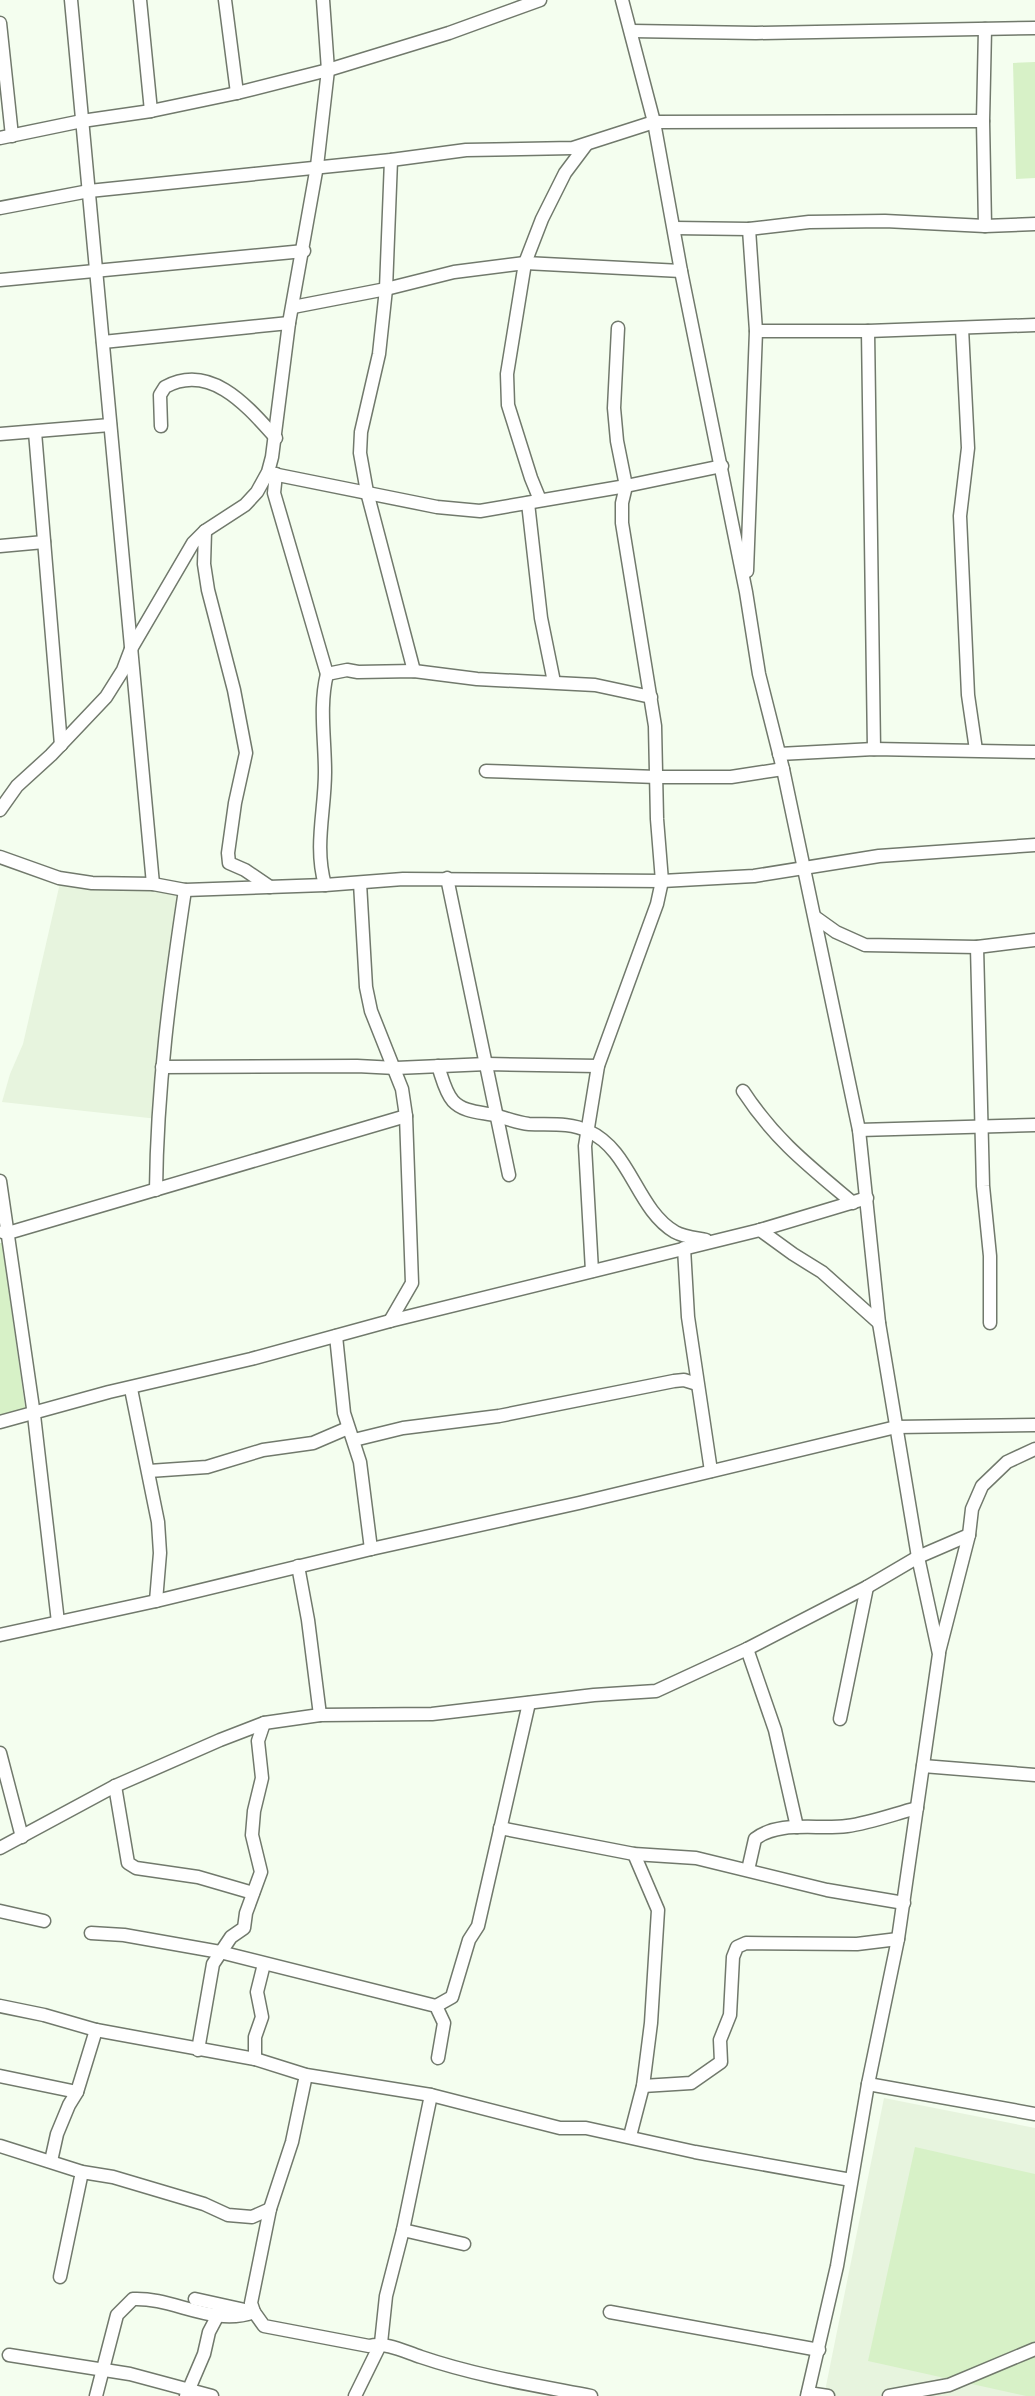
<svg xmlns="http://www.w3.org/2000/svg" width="1035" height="2396" viewBox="0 0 1035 2396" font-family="Roboto,sans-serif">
  <rect width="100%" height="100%" fill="#f4feef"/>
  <g fill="#e7f4de">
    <path d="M60,883L184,894L158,1119L2,1102L10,1074L23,1044Z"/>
    <path d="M884,2098L1035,2128V2396H824Z"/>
  </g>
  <g fill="#d7f1c7">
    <path d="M1035,62V178L1016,179L1013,63Z"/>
    <path d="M0,1243H2L27,1421L0,1425Z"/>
    <path d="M915,2147L1035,2174V2396H1026L868,2361Z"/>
  </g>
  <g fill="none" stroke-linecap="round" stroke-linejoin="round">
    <g stroke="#71796c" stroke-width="15">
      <g id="minor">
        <path d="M71,0L153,884"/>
        <path d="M140,0L151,111"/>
        <path d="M225,0L237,93"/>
        <path d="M622,0L654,122L681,271L746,592L759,674L783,769L859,1130L879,1323L918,1557L939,1654L898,1939L868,2084L837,2266L807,2396"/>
        <path d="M0,23L12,136"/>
        <path d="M985,29L983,121L985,226"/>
        <path d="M632,31L756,33L1035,28"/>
        <path d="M0,138L82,121L151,111L237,93L328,70L449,33L540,0"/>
        <path d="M391,160L386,289L379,354L361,432L360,453L367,492L414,671"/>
        <path d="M0,208L89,191L391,160L466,150L573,148L654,122L983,121"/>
        <path d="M674,228L749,229L809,222L885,221L985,226L1035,224"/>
        <path d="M0,280L304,251"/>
        <path d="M293,307L386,289L454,272L525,263L681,271"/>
        <path d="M962,328L968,448L960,516L968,695L976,750"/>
        <path d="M756,331H868L1035,325"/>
        <path d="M868,331L874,749"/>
        <path d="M103,342L289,323"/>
        <path d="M161,426L160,395L165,387C211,362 248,407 276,438"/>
        <path d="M35,432L61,745"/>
        <path d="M0,434L110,425"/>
        <path d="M268,473L437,507L480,511L626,486L722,466"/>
        <path d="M276,474L274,493L327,674L347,670L358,672L414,671L477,679L595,685L651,697"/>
        <path d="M540,500L531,478L508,405L507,374L525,263L542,219L565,173L586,145"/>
        <path d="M528,503L541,618L554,682"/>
        <path d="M205,531L204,564L208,590L234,690L246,753L235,803L228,853L229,863L245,870L270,887"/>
        <path d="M0,546L44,542"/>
        <path d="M747,571L756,331L749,229"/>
        <path d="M779,754L874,749L1035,752"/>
        <path d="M486,771L657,777H731L783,769"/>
        <path d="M0,810L17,786L51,755L106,697L123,670L131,649L193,543L205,531L245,505L257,492L268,472L272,457L289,323L317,166L328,70L323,0"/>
        <path d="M0,857L59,878L92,883L153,884L185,890L325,885L403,879L662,881L754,876L879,856L1035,845"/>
        <path d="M447,878L509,1175"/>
        <path d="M360,883L366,987L371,1011L402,1089L406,1116L412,1283L390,1321"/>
        <path d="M325,885C314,846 325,811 325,772C325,739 319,706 327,674"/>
        <path d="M815,917L836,932L865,945L977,947L1035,940"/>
        <path d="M977,947L983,1186L990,1256V1323"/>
        <path d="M438,1066C442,1077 445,1092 453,1101C464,1113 483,1112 498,1116C508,1119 518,1123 529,1124C549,1125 569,1122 588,1131C631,1150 636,1209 675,1232C684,1237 696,1238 706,1240"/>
        <path d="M162,1067L357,1066L396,1068L487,1064L598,1066"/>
        <path d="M743,1091C775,1140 809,1166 853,1203"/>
        <path d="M859,1130L1035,1125"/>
        <path d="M0,1181L34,1415L58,1622"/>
        <path d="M156,1190C157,1088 170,989 185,890"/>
        <path d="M760,1230L793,1254L822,1272L879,1323"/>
        <path d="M3,1232L8,1233L406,1116"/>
        <path d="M684,1248L688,1317L711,1471"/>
        <path d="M592,1271L585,1146L598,1066L657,904L662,881L657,819L655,726L622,523V503L626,486L617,441L614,408L618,328"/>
        <path d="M336,1336L344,1413L360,1462L371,1549"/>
        <path d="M131,1389L158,1522L160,1553L156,1601"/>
        <path d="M0,1422L109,1392L251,1359L390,1321L760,1230L867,1198"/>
        <path d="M354,1440L403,1428L499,1416L674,1381L684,1380L697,1384"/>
        <path d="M149,1471L207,1467L263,1450L313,1443L348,1428"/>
        <path d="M298,1566L308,1620L320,1715"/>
        <path d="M0,1635L156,1601L371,1549L579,1503L896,1427L1035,1425"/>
        <path d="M747,1649L775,1730L797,1827"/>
        <path d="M939,1652L969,1535L972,1509L982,1486L1007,1462L1035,1449"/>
        <path d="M840,1719L867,1587"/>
        <path d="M0,1753L22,1837"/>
        <path d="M923,1766L1035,1775"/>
        <path d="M115,1786L128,1863L136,1868L198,1877L253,1893"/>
        <path d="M500,1828L634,1854L696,1858L827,1890L904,1903"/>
        <path d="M0,1848L115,1786L220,1740L264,1723L320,1715L432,1714L594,1695L656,1691L747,1649L867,1587L918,1557L969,1535"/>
        <path d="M748,1870L755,1839C779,1820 818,1830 847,1826C870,1823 894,1814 917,1808"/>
        <path d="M0,1911L44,1921"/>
        <path d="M91,1933L124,1935L220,1952L436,2006L444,2023L438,2058"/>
        <path d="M0,2006L44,2015L96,2030L255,2059L306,2075L431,2095L560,2128H586L695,2152L851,2180"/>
        <path d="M436,2006L452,1997L469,1940L478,1926L529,1703"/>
        <path d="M198,2050L213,1964L231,1937L244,1928L246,1913L261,1872L252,1835L254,1811L262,1778L258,1741L264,1723"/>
        <path d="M255,2059V2037L262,2017L257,1992L264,1964"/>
        <path d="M0,2076L77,2092"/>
        <path d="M868,2084L1035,2114"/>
        <path d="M643,2086L691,2083L721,2062L720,2040L730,2015L733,1957L737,1947L746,1943L857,1944L898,1939"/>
        <path d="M630,2136L643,2086L651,2023L658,1910L634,1854"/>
        <path d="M0,2146L82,2172L113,2177L204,2204L228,2215L252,2217L270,2209"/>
        <path d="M51,2161L57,2134L69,2105L77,2092L96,2030"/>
        <path d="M403,2230L464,2244"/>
        <path d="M60,2277L82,2172"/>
        <path d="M195,2299L254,2312L264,2326L369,2346C387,2342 403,2351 421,2357C477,2376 534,2385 591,2396"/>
        <path d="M610,2312L819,2350"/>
        <path d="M9,2355L130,2374L212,2396"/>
        <path d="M808,2393L828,2396"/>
        <path d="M96,2396L117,2315L133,2299C173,2297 213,2327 254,2312L251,2303L270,2209L292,2142L306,2075"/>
        <path d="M186,2396L204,2354L209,2332L218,2315"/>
        <path d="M355,2396L381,2343L386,2296L403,2230L431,2095"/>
        <path d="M889,2396L949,2385L1035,2349"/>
      </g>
    </g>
    <use href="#minor" stroke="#fff" stroke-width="12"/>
  </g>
</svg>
